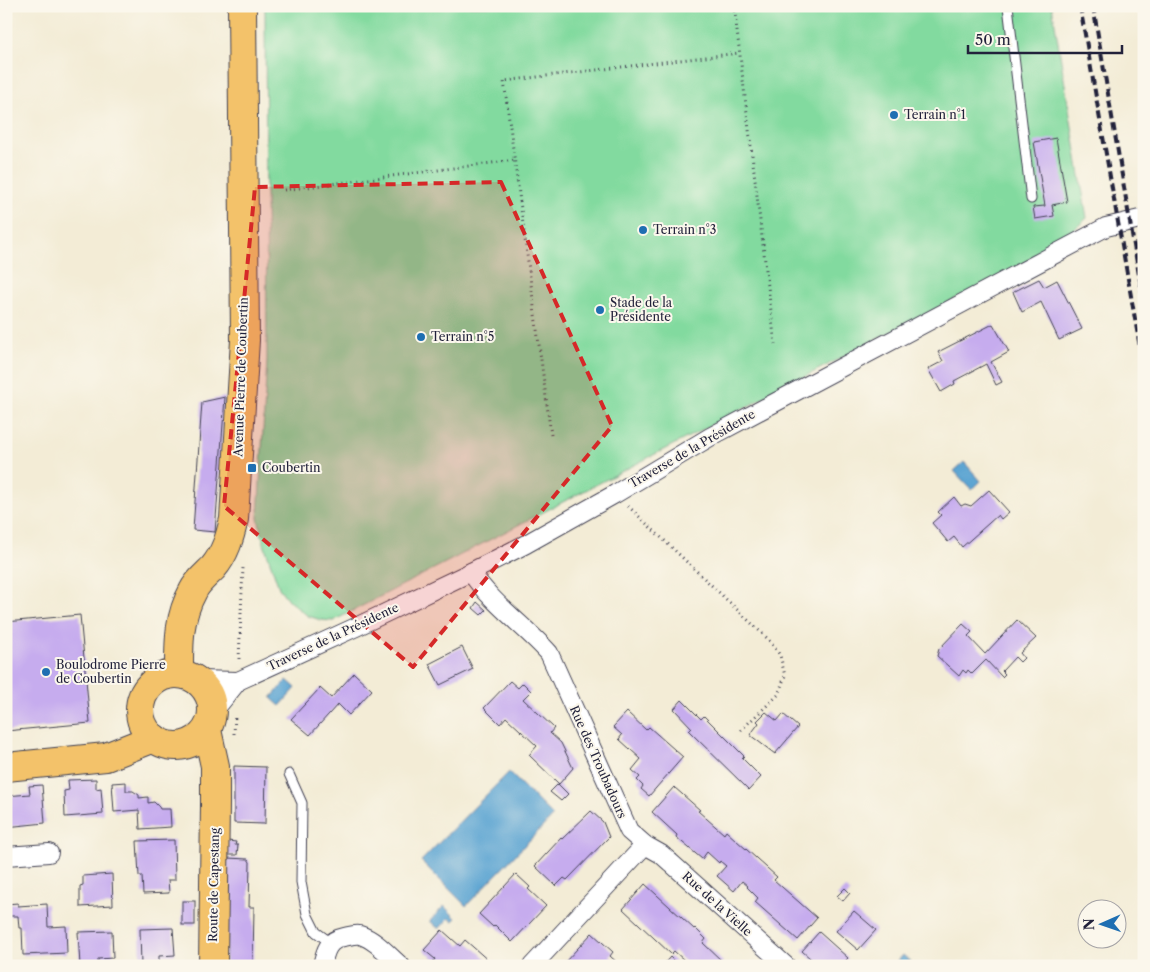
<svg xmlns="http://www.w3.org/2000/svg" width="1150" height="972" viewBox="0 0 1150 972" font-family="'Libre Caslon Text',serif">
  <rect width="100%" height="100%" fill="#fbf7ec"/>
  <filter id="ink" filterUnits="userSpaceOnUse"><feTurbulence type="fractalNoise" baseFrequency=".02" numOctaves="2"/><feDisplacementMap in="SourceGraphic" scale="10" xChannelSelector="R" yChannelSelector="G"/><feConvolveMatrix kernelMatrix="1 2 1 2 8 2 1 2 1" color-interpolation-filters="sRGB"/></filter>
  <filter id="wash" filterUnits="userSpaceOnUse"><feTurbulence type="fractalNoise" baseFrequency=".0096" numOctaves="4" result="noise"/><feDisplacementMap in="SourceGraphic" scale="20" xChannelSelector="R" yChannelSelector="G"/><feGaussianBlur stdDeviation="1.12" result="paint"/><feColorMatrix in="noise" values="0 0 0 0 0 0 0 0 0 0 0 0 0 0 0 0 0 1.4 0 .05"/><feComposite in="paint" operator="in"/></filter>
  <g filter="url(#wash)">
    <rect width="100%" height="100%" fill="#f3ecd6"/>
    <path fill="#82da9f" stroke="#527e6d" d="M265,6H1052L1087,218L1059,243L1030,260L333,621L321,620L308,616L289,601L279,588L264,544L258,518L267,360Z"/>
    <g fill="#5ba4d2" stroke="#3e6386">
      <path d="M964,462L981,481L972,490L954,471Z"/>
      <path d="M287,680L296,688L280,706L271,698Z"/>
      <path d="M509,772L553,816L466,906L421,861Z"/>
      <path d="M444,906L456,918L453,921L449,918L439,929L430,921Z"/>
      <path d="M903,955L915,966H897L895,964Z"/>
    </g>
    <g id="blocks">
      <g fill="#c6acee">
        <path d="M1056,138L1067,202L1052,205L1054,216L1035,219L1033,207L1045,206L1034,142Z"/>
        <path d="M1039,279L1044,287L1057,280L1082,329L1059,340L1041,302L1022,312L1013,292Z"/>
        <path d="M993,324L1009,352L991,362L1002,382L996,385L986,364L954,381L955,384L941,392L928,369L943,361L938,352Z"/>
        <path d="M225,397L215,532L193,530L202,402Z"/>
        <path d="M989,490L1009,512L1001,519L998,515L962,547L954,537L948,542L932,523L941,515L938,512L954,497L961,506L965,504L971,506Z"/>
        <path d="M477,602L486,610L481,615L473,608Z"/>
        <path d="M80,615L90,723L6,731V622Z"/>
        <path d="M1017,620L1036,638L1020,653L1024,658L1020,662L1015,657L1002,671L1005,674L1002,677L986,660L972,674L968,670L966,673L963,670L959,676L937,656L939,649L963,624L972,632L968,636L985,654Z"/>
        <path d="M462,647L473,669L440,685L429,664Z"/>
        <path d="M354,673L372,690L349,715L338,704L310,735L291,719L320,688L331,698Z"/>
        <path d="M510,681L518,688L523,683L531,691L523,699L554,728L550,733L561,743L573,768L559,784L529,755L537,746L506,717L500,724L484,708Z"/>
        <path d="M682,700L701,719L704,716L744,756L742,758L761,777L749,790L689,731L692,728L674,709Z"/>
        <path d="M627,712L646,730L649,727L683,757L649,796L641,789L643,786L637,780L640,777L632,770L641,759L619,739L622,735L613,727Z"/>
        <path d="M766,712L777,721L783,714L798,727L775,754L750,735L759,723L757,721Z"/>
        <path d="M234,766L266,767L265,824L234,823Z"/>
        <path d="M96,779V789L101,788L103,814L65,817L64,791L69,790L68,780Z"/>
        <path d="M126,782V791H133L139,795V798L148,797V803L154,802L159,807L160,809H170L171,827L140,829L139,810L114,812L112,783Z"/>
        <path d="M558,784L568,794L561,801L550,792Z"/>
        <path d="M42,785L45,823L6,827V796L30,794L29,786Z"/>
        <path d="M674,787L700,810L698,811L724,834L726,831L777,877L774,880L817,918L798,940L755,902L758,898L747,887L748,886L742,881L734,891L717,876L726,866L720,861L719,863L707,852L702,859L676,837L677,835L652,812Z"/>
        <path d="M591,811L603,822L609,837L567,880L564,878L556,886L535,866L561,838L562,839Z"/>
        <path d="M174,840L175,880H168L169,893L143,894L142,876H139L137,841Z"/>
        <path d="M228,841L236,842L235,845H238L237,855H227Z"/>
        <path d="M227,858L248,859L250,862L249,907H254L253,962H237V966H225Z"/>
        <path d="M112,874L113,905L80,907V886L83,885V876Z"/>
        <path d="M516,874L530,887L528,889L546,906L512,942L495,925L493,927L479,914Z"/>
        <path d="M645,884L694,929L695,928L706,939L703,943L723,962L719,966H681L685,961L674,951L671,954L623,909Z"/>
        <path d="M845,888L850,893L843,901L837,896Z"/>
        <rect x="182" y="901" width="13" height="24"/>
        <path d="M18,903V906L47,904L48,927L66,926L67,953L23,955L22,928H19L18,916H10L6,914V904Z"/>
        <path d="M854,911L876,930L858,950L836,931Z"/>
        <path d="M173,928L175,955L159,956V966H141L140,929Z"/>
        <path d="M442,930L460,946L465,940L490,962L487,966H446L444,964L443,966H437L433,962L435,959L424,950Z"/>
        <path d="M112,931L113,958L98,959V966H80L78,932Z"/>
        <path d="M819,932L848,958L841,966H819L802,951Z"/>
        <path d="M592,933L613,952L610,956L621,966H567L564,963Z"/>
        <path d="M670,957L677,964L675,966H662Z"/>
      </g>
    </g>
  </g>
  <g filter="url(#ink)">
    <use href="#blocks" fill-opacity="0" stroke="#414052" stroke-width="1"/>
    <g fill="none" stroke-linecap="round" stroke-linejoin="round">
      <g stroke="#414052" stroke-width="11">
        <g id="lane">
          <path d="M1008,6L1031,199"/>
          <path d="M289,774L302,803L301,882L307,914L316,932L331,943"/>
        </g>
      </g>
      <g stroke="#414052" stroke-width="20">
        <g id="street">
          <path d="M471,572C491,603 525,626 549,653L629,831L645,845L661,854L786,966"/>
          <path d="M197,680L238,681"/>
          <path d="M213,712L238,681L356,627L471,572L526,544L615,494L710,437L1106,227L1144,218"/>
          <path d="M6,856L49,853"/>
          <path d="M322,966C325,951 328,940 344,937C349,936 355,934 360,935C376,940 388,955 401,966"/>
          <path d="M532,966L645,845"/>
        </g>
      </g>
      <g stroke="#414052" stroke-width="30">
        <g id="primary">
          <path d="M179,673C179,644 178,618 193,591C197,582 206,575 213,568C225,554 230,537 234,519L245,340L242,6"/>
          <circle cx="176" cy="710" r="36"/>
          <path d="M207,730L215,766V804L213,966"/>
          <path d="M6,767L106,757L154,738"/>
        </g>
      </g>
      <g stroke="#414052" stroke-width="3" stroke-dasharray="1 4" stroke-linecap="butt">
        <path d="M734,6L775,344"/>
        <path d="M284,190L515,160"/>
        <path d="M551,435L504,81L739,53"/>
        <path d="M628,506L768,639L780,655L785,676L778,695L741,730"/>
        <path d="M239,659L243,568"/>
        <path d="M234,734L235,715"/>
      </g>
      <use href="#lane" stroke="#fff" stroke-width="9"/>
      <use href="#street" stroke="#fff" stroke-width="18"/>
      <use href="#primary" stroke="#f3c26a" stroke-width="28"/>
      <g stroke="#22223b" stroke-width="4" stroke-dasharray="8 4" stroke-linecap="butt">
        <path d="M1080,6L1144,370"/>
        <path d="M1093,6L1144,304"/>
      </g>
    </g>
  </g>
  <path fill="#d62828" fill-opacity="0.2" stroke="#d62828" stroke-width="4" stroke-dasharray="10 6" stroke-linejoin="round" d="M501,182L612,426L413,667L224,506L255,187Z"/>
  <g fill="#1f6fb2" stroke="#fbf7ec" stroke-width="2">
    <circle cx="894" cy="115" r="5"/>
    <circle cx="643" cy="230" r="5"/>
    <circle cx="600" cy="310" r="5"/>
    <circle cx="421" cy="337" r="5"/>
    <rect x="247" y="463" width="10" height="10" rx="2.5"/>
    <circle cx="46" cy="672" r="5"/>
  </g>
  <g text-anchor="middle" stroke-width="4" stroke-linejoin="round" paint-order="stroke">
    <g font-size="12" fill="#22223b" stroke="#fbf7ec" text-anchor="start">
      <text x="904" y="119">Terrain n°1</text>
      <text x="653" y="234">Terrain n°3</text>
      <text x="610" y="307">Stade de la<tspan x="610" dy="14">Présidente</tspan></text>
      <text x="431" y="341">Terrain n°5</text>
      <text x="262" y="472">Coubertin</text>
      <text x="56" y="669">Boulodrome Pierre<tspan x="56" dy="14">de Coubertin</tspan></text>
    </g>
    <g font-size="12" fill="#22223b" stroke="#fbf7ec">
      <text transform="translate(241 377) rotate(-88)" y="4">Avenue Pierre de Coubertin</text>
      <text transform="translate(692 449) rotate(-30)" y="4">Traverse de la Présidente</text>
      <text transform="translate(333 637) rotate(-25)" y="4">Traverse de la Présidente</text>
      <text transform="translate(598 762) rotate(66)" y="4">Rue des Troubadours</text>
      <text transform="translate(214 885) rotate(-89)" y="4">Route de Capestang</text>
      <text transform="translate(717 904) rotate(42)" y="4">Rue de la Vielle</text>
    </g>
  </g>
  <rect width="1150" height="972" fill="none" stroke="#fbf7ec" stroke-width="25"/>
  <g transform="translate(1102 924) rotate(268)"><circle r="24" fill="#fbf7ec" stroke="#a4a2a5"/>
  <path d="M0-4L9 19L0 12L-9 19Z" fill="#1f6fb2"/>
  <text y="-8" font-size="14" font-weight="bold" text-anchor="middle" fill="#22223b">N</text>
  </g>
  <path d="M968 45v8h154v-8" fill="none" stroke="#22223b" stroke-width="2.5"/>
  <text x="975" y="45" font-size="15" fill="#22223b" stroke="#fbf7ec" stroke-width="4" paint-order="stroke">50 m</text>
</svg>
